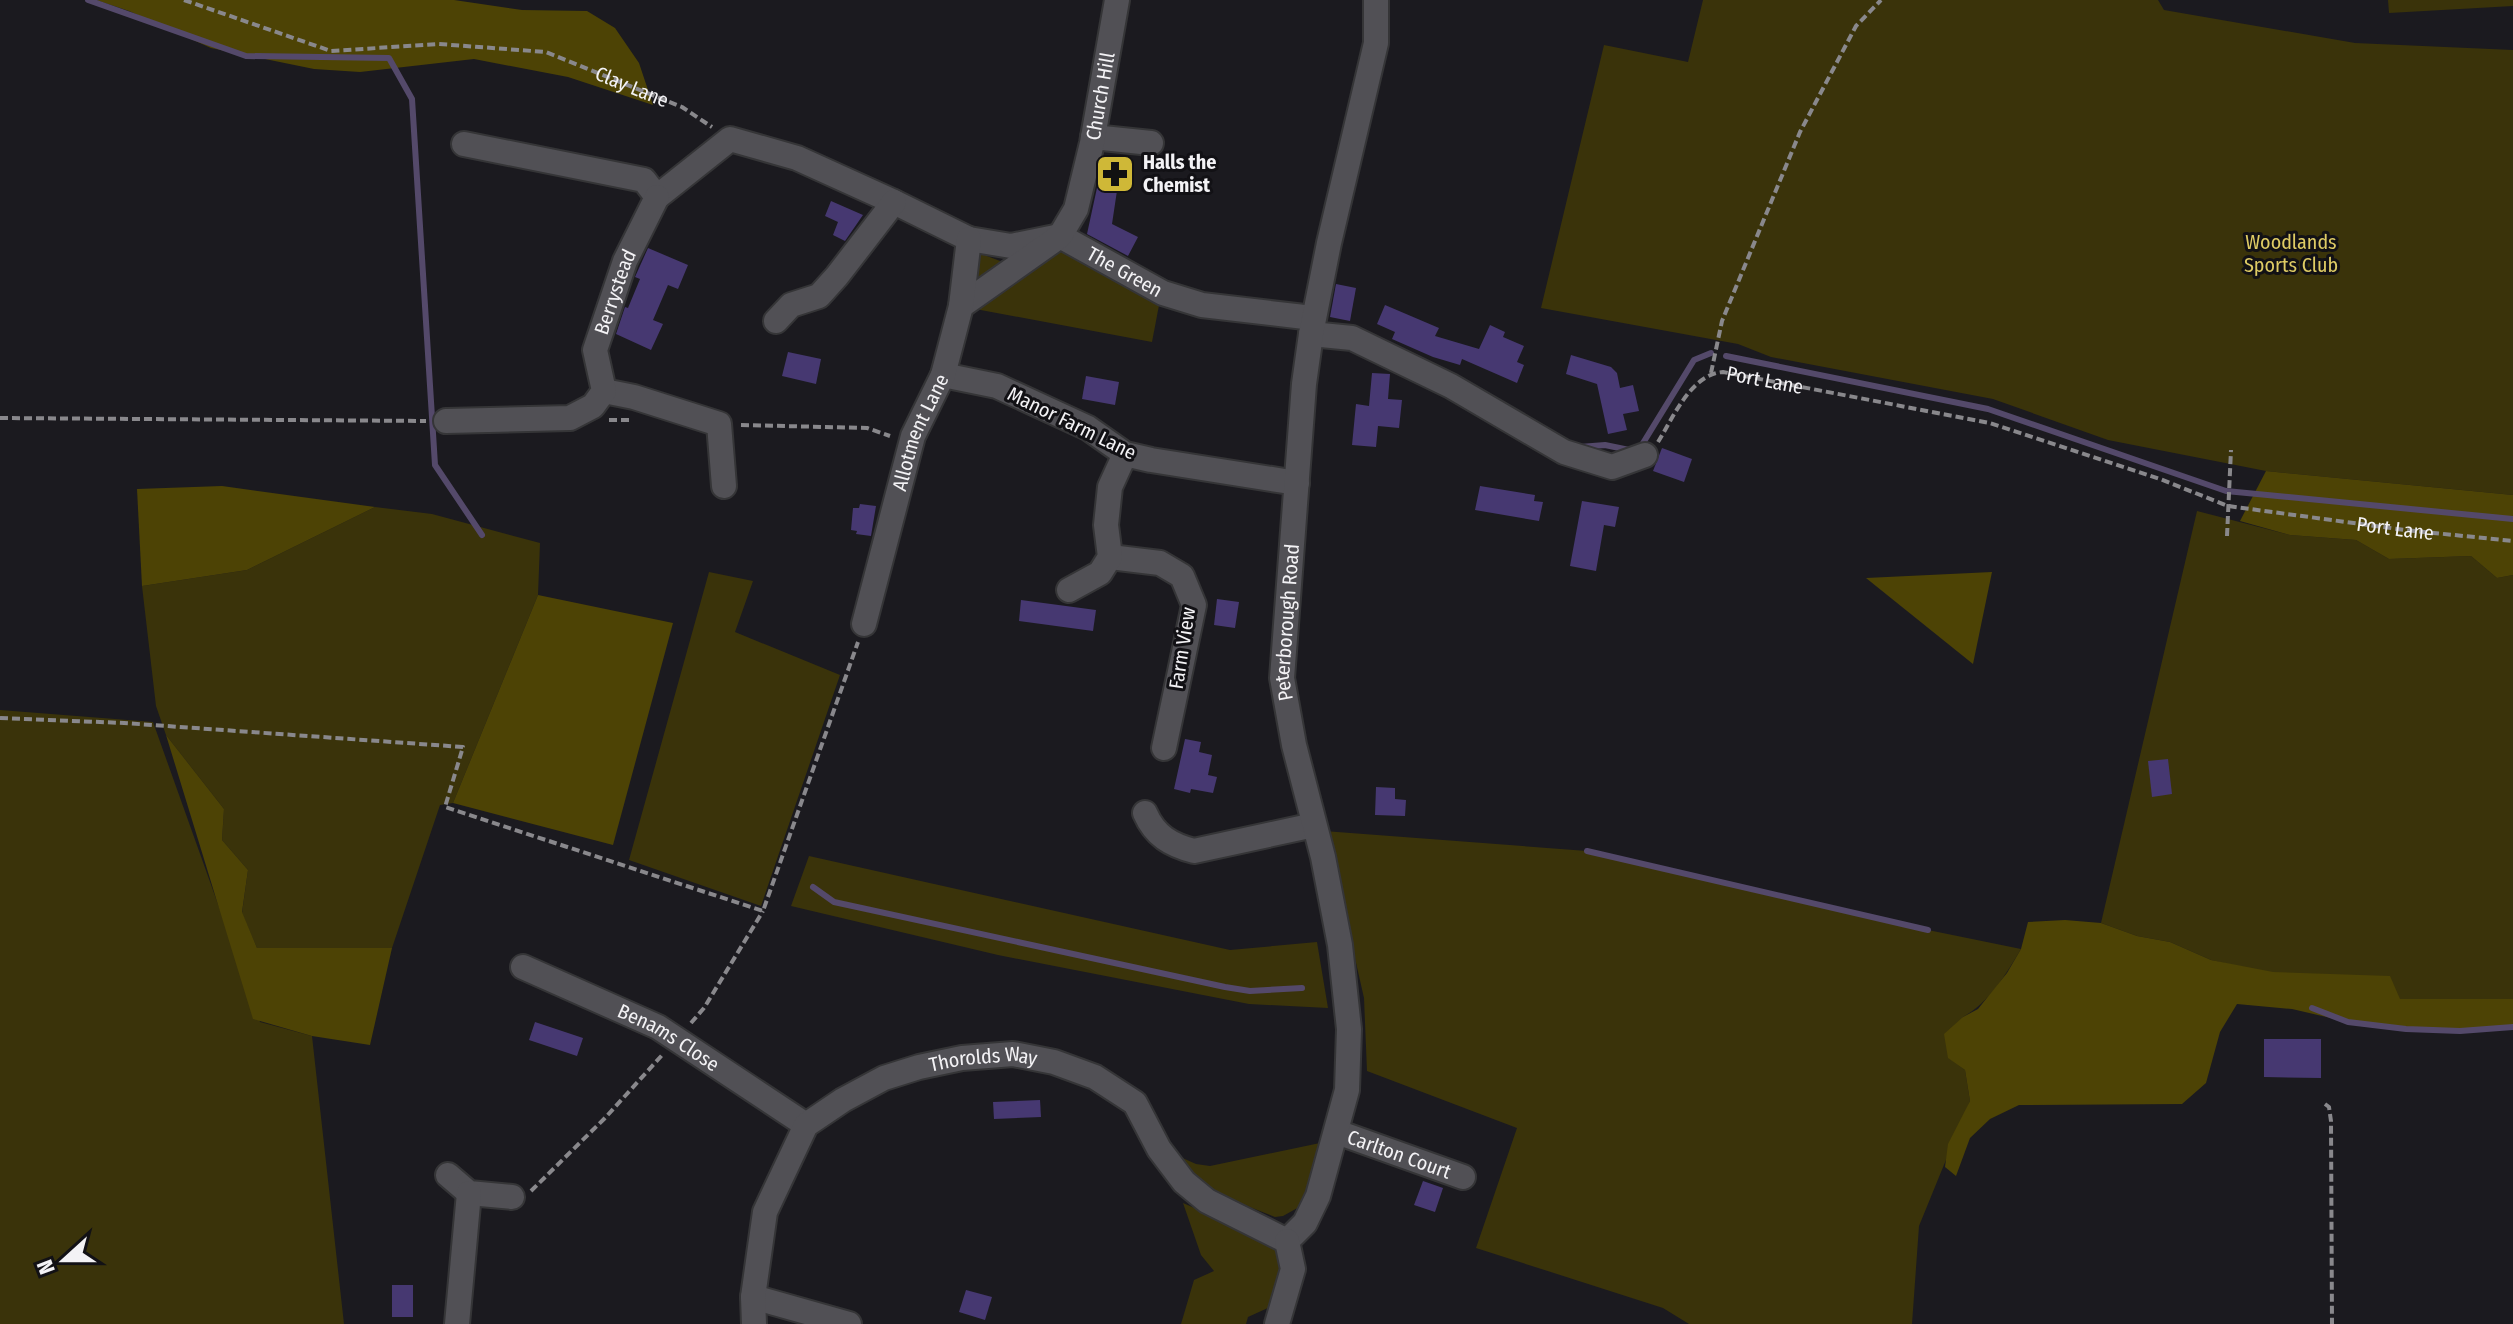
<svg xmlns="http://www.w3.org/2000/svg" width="2513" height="1324" viewBox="0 0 2513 1324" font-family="'Fira Sans Condensed',sans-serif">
  <rect width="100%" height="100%" fill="#1b1a1f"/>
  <g fill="#3a330a">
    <path d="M1703,0H2158L2164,10L2355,43L2513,50V495L2266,471L2108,440L1993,399L1771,357L1738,344L1541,308L1604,45L1688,62Z"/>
    <path d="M2388,0H2513V6L2389,13Z"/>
    <path d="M1058,247L1160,300L1152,342L970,308Z"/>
    <path d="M979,253L1008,264L973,282Z"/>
    <path d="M375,507L432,514L540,543L538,595L453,803L440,805L392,948H257L242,913L248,870L222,840L224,809L166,735L156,706L142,586L247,570Z"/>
    <path d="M2197,511L2290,535L2356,540L2389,559L2471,556L2497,578L2513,575V1010L2461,1017L2211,960L2170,942L2137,936L2101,923Z"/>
    <path d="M709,572L753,581L735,632L840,675L761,906L629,860Z"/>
    <path d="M0,710L153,722L260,1022L312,1036L344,1324H0Z"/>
    <path d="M1324,831L1587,851L1928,930L2021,949C2006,974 1990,1002 1963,1017L1948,1057L1965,1070L1970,1101L1919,1226L1912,1324H1689L1663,1308L1476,1248L1517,1128L1367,1071L1364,998L1330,848Z"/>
    <path d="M809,856L1230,950L1317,942L1328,1008L1249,1004L998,955L791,906Z"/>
    <path d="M1320,1143L1301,1206L1283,1216L1275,1217C1232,1200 1207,1192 1178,1156L1196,1164L1210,1166Z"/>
    <path d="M1183,1203L1269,1240C1288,1260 1277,1284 1270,1307L1248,1317L1246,1324H1181L1194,1280L1214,1271L1201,1255Z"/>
  </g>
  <g fill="#4d4305">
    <path d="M96,0H454L522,10L587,11L615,28L639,63L653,105L568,77L474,59L360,72L314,69L211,48L129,11Z"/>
    <path d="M2266,471L2513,495V575L2497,578L2471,556L2389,559L2356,540L2290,535L2240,521Z"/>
    <path d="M222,486L375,507L247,570L142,586L137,489Z"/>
    <path d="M1992,572L1973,664L1866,578Z"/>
    <path d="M538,595L673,623L613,845L453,803Z"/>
    <path d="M166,735L224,809L222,840L248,870L242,912L257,948H392L370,1045L312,1036L253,1019Z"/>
    <path d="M2065,920L2101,923L2137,936L2170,942L2211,960L2273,972L2390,976L2400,999H2513V1027L2460,1031L2406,1029L2348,1022L2292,1009L2237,1004L2220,1032L2206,1083L2182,1104L2019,1105L1990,1119L1970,1138L1956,1176L1945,1167L1948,1144L1970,1101L1965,1070L1948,1058L1944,1034L1963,1017L1978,1009L2007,973L2021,949L2028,922Z"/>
  </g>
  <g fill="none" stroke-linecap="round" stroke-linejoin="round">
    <g stroke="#54496a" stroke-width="6">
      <path d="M88,0L246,56L389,58L412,99L435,465L482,535"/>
      <path d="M1726,356L1988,409L2226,491L2513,519"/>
      <path d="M1580,447L1605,445L1634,451L1640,448L1694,360L1711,353"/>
      <path d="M1587,851L1928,930"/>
      <path d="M813,887L834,902L1225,987L1250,991L1302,988"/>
      <path d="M2312,1008L2348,1022L2406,1029L2460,1031L2513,1027"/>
    </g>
  </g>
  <g fill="#463871">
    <path d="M1103,160L1134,165L1132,186L1118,184L1112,224L1138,237L1128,256L1087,234Z"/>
    <path d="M831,201L863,215L845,241L833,235L838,222L825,216Z"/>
    <path d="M648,248L688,265L678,289L668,285L653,320L663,324L651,350L616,334L625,307L628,308L640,279L635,277Z"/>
    <path d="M1336,284L1356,288L1350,321L1330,317Z"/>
    <path d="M1385,305L1439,328L1435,336L1479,349L1490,325L1505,332L1503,337L1524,346L1517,362L1524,365L1517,383L1462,359L1460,365L1433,357L1392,339L1395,332L1377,324Z"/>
    <path d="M788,352L821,359L816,384L782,376Z"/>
    <path d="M1571,355L1611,367L1617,373L1620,388L1633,385L1639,411L1623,414L1627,430L1608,434L1597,384L1566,374Z"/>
    <path d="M1372,373L1390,374L1388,399L1402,400L1399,428L1378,426L1376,447L1352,445L1356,404L1369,406Z"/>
    <path d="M1086,376L1119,382L1115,405L1082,399Z"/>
    <path d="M1662,448L1692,459L1684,482L1653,471Z"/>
    <path d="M1480,486L1535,495L1534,501L1543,502L1539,521L1475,510Z"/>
    <path d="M1582,501L1619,507L1615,527L1604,525L1596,571L1570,566Z"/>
    <path d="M860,504L876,506L871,536L856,534L857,531L851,530L853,508H859Z"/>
    <path d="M1217,599L1239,602L1235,628L1214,625Z"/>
    <path d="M1021,600L1096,610L1093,631L1019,621Z"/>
    <path d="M1185,739L1201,742L1199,752L1212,755L1208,775L1217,777L1213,793L1191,789L1190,793L1174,789Z"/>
    <path d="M2168,759L2172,794L2152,797L2148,761Z"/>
    <path d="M1376,787L1395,788V799L1406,800L1405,816L1375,815Z"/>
    <path d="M535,1022L583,1038L577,1056L529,1040Z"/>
    <path d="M2264,1039H2321V1078L2264,1077Z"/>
    <path d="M1040,1100L1041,1117L994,1119L993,1102Z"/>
    <path d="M1423,1181L1443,1188L1435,1212L1414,1205Z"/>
    <rect x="392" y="1285" width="21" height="32"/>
    <path d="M966,1290L992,1297L985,1320L959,1312Z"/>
  </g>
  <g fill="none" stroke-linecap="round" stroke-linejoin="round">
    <g stroke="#353537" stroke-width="28">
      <g id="minor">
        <path d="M1093,137L1151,143"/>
        <path d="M464,144L644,180L657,197L730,139L797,158L894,202L969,239L1011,246L1060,236"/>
        <path id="s3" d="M1060,236L1163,293L1202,305L1313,318"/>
        <path id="s4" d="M961,306L1060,236L1076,209L1092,143L1117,0"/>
        <path d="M776,321L791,305L819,296L837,276L894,202"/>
        <path d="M1311,334L1352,338L1451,386L1564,452L1612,467L1645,455"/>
        <path d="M943,375L997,386L1088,428L1125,454L1151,460L1297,483"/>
        <path d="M604,391L634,397L719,424L724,486"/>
        <path id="s5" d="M446,421L570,418L593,406L604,391L595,350L625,261L657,197"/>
        <path d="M1110,557L1160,563L1182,576L1194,605L1164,748"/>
        <path d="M1069,590L1100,573L1110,557L1106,525L1110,487L1125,454"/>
        <path id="s6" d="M864,624L913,436L943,375L961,306L969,239"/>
        <path d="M1145,813C1155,836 1171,845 1194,851L1314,825"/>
        <path id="s7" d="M523,967L658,1027L806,1125"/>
        <path id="s8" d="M1337,1132L1463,1177"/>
        <path d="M448,1175L469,1193L512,1197"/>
        <path id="s9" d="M1287,1241L1305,1223L1318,1196L1347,1090L1349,1029L1340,945L1323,857L1294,745L1282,678L1304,384L1311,334L1329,243L1376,43V0"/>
        <path d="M753,1297L849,1324"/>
        <path d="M457,1324L469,1193"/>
        <path id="s10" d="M754,1324L753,1297L765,1212L806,1125L843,1100L884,1078L919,1067L962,1058L1013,1054L1054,1062L1095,1077L1135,1103L1159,1149L1184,1182L1207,1201L1287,1241"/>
        <path d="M1277,1324L1293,1269L1287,1241"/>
      </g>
    </g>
    <g stroke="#89888c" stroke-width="4" stroke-dasharray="8 4" stroke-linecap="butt">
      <path id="s1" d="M184,0L331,51L439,44L546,52L682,107L712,127"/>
      <path d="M1711,373L1722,321L1800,132L1856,26L1881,0"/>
      <path d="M0,418L426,421"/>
      <path d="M609,420H632"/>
      <path d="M741,425L867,428L890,436"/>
      <path id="s2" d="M1658,442C1673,418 1691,374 1723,372L1990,423L2160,479L2228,506L2405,530L2513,541"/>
      <path d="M2227,536L2231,450"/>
      <path d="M0,718L124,723L463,747L445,807L763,911L858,642"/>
      <path d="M691,1023L704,1008L763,911"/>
      <path d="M2325,1104L2329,1107L2331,1121L2332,1324"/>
      <path d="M531,1191L605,1118L664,1053"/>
    </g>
    <use href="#minor" stroke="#515055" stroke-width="24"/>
  </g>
  <defs>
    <g id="pharmacy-square" transform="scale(2)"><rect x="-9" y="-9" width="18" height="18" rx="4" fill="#cfb837" stroke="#121115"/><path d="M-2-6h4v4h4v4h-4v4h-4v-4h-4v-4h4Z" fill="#111"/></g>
  </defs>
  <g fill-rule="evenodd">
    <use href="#pharmacy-square" x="1115" y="174"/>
  </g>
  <g text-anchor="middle" stroke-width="6" stroke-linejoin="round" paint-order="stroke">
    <g font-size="20" fill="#f3f2f5" stroke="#121115">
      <text dy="7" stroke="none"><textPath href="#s1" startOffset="464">Clay Lane</textPath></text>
      <text dy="7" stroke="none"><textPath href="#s4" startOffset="268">Church Hill</textPath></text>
      <text dy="7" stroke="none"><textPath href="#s3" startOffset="74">The Green</textPath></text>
      <text dy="7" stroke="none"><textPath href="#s5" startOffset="272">Berrystead</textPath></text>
      <text dy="7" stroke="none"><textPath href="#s2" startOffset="142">Port Lane</textPath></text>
      <text transform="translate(1072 423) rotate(26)" y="7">Manor Farm Lane</text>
      <text dy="7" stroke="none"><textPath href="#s6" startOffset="200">Allotment Lane</textPath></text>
      <text dy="7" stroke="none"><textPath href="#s2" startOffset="792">Port Lane</textPath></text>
      <text dy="7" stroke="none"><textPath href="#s9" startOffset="640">Peterborough Road</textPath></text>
      <text transform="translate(1182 648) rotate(-81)" y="7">Farm View</text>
      <text dy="7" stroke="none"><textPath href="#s7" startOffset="162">Benams Close</textPath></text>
      <text dy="7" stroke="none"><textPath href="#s10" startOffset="402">Thorolds Way</textPath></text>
      <text dy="7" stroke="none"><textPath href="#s8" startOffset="66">Carlton Court</textPath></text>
    </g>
    <g font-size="20" font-weight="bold" fill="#f3f2f5" stroke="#121115" text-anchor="start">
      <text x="1143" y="169">Halls the<tspan x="1143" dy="23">Chemist</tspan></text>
    </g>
    <g font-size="20" fill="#decb64" stroke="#121115">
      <text x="2291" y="249">Woodlands<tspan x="2291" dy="23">Sports Club</tspan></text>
    </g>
  </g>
  <g transform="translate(64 1260) rotate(249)" stroke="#121115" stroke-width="6" paint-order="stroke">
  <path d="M0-6L14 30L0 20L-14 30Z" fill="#f3f2f5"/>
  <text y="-12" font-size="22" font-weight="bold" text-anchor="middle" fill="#f3f2f5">N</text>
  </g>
</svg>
